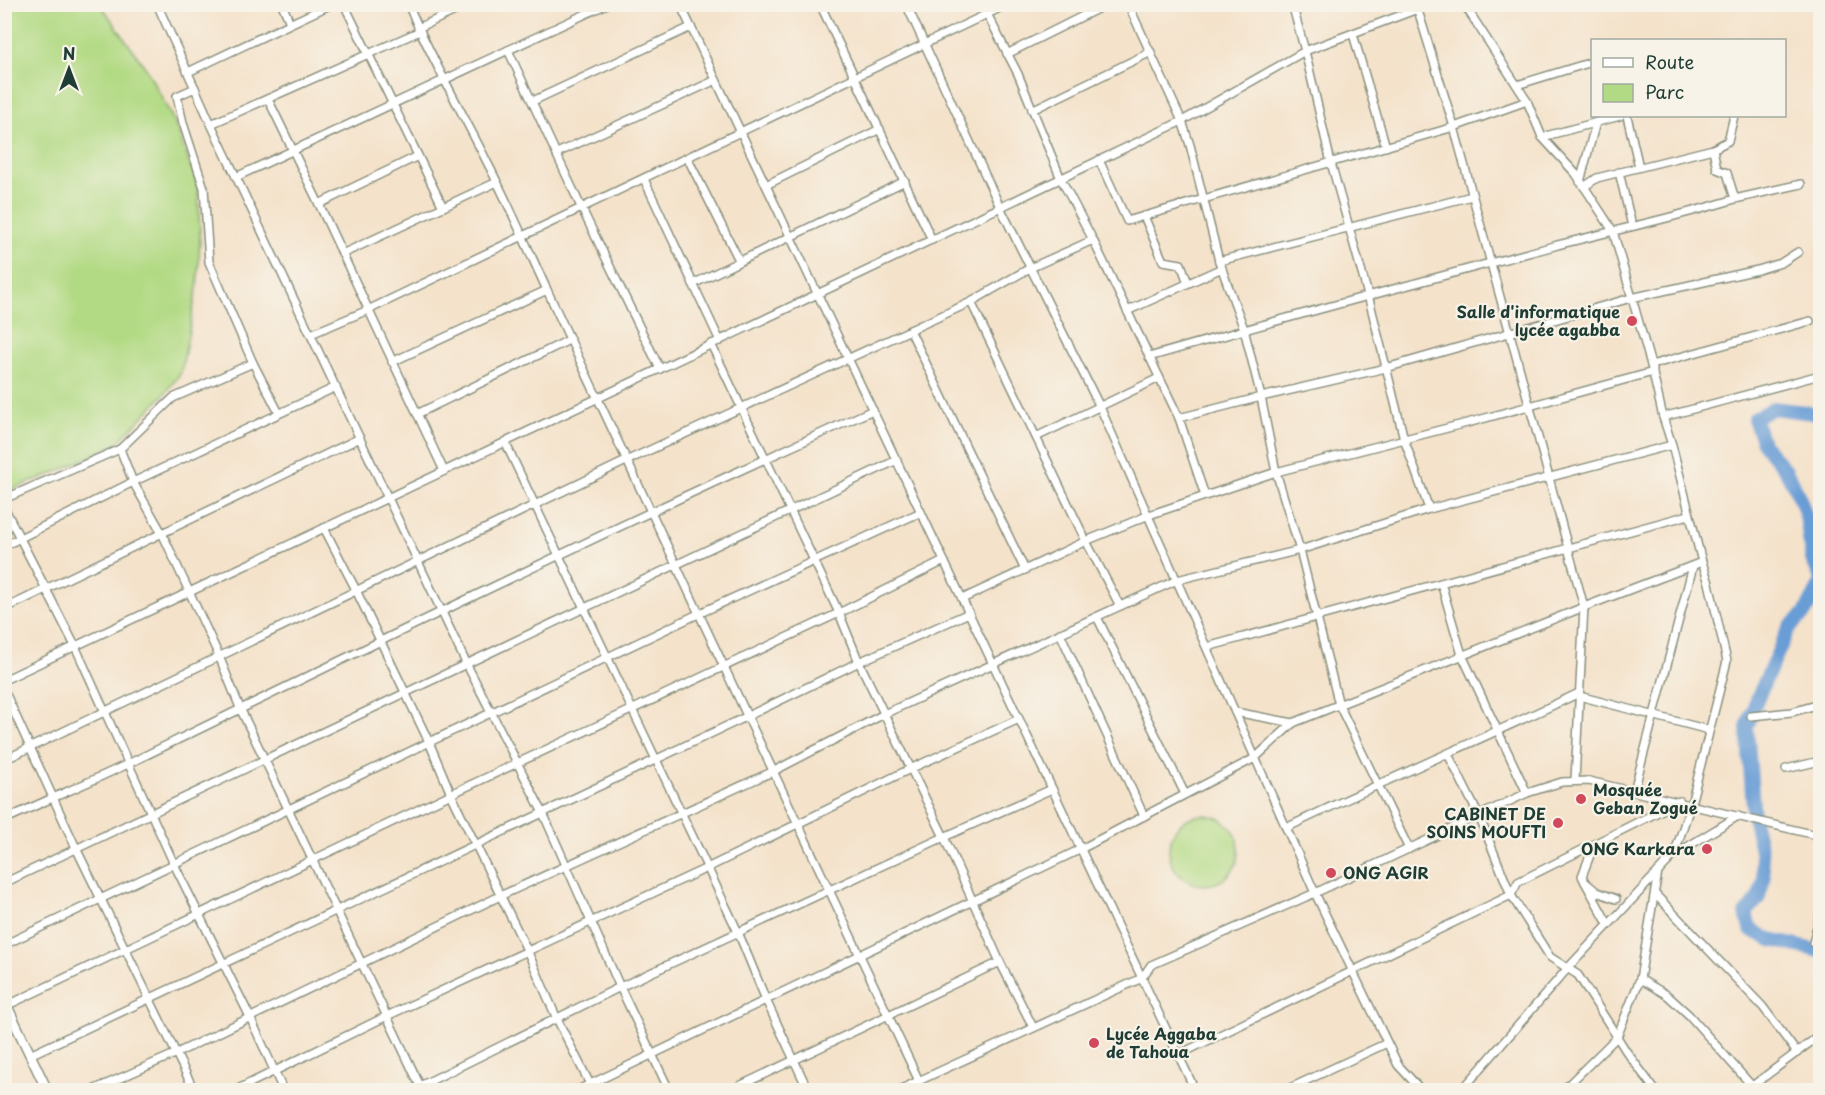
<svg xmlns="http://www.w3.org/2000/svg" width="1825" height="1095" viewBox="0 0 1825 1095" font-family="'Playpen Sans',sans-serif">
  <rect width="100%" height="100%" fill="#f7f3e8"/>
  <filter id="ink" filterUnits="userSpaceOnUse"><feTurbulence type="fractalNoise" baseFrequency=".0167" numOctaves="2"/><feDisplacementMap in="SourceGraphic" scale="12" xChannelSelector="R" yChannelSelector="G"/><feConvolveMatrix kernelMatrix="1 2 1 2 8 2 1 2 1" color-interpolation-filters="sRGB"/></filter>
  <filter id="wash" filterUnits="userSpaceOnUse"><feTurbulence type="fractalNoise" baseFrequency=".008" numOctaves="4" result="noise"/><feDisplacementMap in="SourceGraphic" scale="24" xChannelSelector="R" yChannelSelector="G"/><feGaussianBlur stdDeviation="1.35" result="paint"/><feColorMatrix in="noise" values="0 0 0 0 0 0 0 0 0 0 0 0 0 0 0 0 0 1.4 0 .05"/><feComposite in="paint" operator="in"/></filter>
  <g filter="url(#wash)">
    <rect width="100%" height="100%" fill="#f4e2ca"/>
    <g fill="#b2da84" stroke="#688c5c" stroke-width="1.5">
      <path d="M5,4L101,5L147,70L174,121L198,187L200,235L198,283L181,373L164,395L116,444L59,471L5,492Z"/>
      <circle cx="1204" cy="850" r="35"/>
    </g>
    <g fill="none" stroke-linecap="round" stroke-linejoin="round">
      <g stroke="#699dd5" stroke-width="14">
        <path d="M1820,414L1773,408L1754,419L1764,445L1786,471L1799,496L1806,516L1812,559L1820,576"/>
        <path d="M1820,585L1805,613L1789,628L1757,699L1747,727L1754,820L1761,850L1764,879L1758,899L1746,913L1750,929L1771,940L1820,951"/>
      </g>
    </g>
  </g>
  <g filter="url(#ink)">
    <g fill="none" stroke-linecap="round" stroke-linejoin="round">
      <g stroke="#8a907f" stroke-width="10">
        <g id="minor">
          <path d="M157,4L211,124L466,663L543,813L620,987L669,1090"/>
          <path d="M282,4L290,23"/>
          <path d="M344,4L443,207"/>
          <path d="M408,4C431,58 460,108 486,160C508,202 527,247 547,290C670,554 795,817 919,1081"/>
          <path d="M680,4L1195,1090"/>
          <path d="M820,4L932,240"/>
          <path d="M906,4L1000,207L1100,407L1315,893L1398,1065L1421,1090"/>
          <path d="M982,4L1018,74L1061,179L1093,240L1179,418L1205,496"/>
          <path d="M1128,4L1182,121L1190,145L1219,261L1244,329L1261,397L1276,472L1300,550L1339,705L1409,849"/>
          <path d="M1292,4L1305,51L1331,163L1368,295L1404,439L1429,509"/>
          <path d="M1416,4L1454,127L1584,607L1575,780"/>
          <path d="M418,28L470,4"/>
          <path d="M1353,34L1386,147"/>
          <path d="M508,50L581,207L660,369"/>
          <path d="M1007,54L1107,4"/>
          <path d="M188,72L332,4"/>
          <path d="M1517,85L1592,62"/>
          <path d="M195,88L177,96L183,123L204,188L209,262L253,363L279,413"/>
          <path d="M268,99L319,204L444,471"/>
          <path d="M533,101L691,27"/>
          <path d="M1032,110L1151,52"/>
          <path d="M1627,116L1639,167"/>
          <path d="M211,124L420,31"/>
          <path d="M1542,137L1620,116"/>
          <path d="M557,153L716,80"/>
          <path d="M688,159L739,260"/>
          <path d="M1099,160L1127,221L1454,127L1527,101"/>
          <path d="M1619,172L1632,226"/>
          <path d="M236,177L607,4"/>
          <path d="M644,179L720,341"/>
          <path d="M1580,182L1596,122"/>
          <path d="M766,185L880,129"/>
          <path d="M1584,187L1597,178L1713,149L1728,141L1734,116"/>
          <path d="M1735,199L1801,184"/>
          <path d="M319,204L418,156"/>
          <path d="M1144,216L1163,261L1181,264L1188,283"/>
          <path d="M342,254L497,182"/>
          <path d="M1219,261L1472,196"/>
          <path d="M693,284L905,181"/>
          <path d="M971,302L1086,541L1120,606"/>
          <path d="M1127,311L1222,268"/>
          <path d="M910,330L1025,570"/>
          <path d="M311,334L368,310L1008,4"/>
          <path d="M711,344L839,613L859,662L944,837L1000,962L1033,1027"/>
          <path d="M1149,357C1283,318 1419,282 1554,246C1614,230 1675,218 1735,199L1727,173L1717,169L1713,149"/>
          <path d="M392,362L547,290"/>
          <path d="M1651,365L1810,321"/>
          <path d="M417,414L569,340"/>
          <path d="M1663,417L1820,375"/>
          <path d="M1179,418L1261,397L1386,368L1631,298L1758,270L1781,263L1798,252"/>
          <path d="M1036,437L1159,378"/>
          <path d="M505,442L738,932L766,1000L808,1090"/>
          <path d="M120,449L133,482L162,533L219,656L240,708L422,1090"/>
          <path d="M4,499L120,449L173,398L253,363"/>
          <path d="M4,507L75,646L174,864L250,1017L283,1090"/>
          <path d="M324,528L354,586L429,742L451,794L527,950L557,1019L593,1090"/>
          <path d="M4,546L133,482L336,387"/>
          <path d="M1441,583L1462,655L1527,793"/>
          <path d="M962,599L1086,541L1149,515L1276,472L1471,422L1653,372"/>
          <path d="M4,609L360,438"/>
          <path d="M1097,617L1185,794"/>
          <path d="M1060,633L1144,816"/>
          <path d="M1207,647L1689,515"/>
          <path d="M4,680L1182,121L1305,51L1431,4"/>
          <path d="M4,690L76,848L194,1090"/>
          <path d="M1579,696L1709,730"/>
          <path d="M1235,712L1293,723"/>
          <path d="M1751,716L1792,712L1820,704"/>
          <path d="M1448,754L1479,816L1511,895L1550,957L1578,975L1626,1051L1655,1090"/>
          <path d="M4,760L626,461L971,302L1030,268L1093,240"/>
          <path d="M1786,769L1820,761"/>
          <path d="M1634,791L1693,566"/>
          <path d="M4,820C47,800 90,782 132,762C378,642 623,522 873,410"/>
          <path d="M1286,828C1383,781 1482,739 1579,693"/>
          <path d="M1674,855L1738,816"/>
          <path d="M1585,882L1582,876L1594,845"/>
          <path d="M4,883L897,460"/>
          <path d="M1655,894L1763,1007L1797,1053"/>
          <path d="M1820,914L1813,943L1820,945"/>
          <path d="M1608,924L1585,882L1597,892L1616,899"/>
          <path d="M4,945L698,614L921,512"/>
          <path d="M1640,979L1667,995L1689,1015L1752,1086"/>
          <path d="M4,1007L451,794L839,613L944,561"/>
          <path d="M30,1055L748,716L859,662L969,613"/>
          <path d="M1178,1055L1511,895L1518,882L1680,801"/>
          <path d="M93,1090L177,1053L500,896L774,771L884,714L1177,580L1300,550L1429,509L1672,445"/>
          <path d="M236,1090L387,1016L707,868L910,769L1019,719"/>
          <path d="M412,1090L620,987L944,837L1052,789"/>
          <path d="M578,1090L1081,849L1255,758L1293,723L1584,607L1702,562L1672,445L1663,417L1651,365L1613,231L1576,174L1542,137L1527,101L1464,4"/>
          <path d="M731,1090L1000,962"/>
          <path d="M899,1090L1142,978L1151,965L1315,893L1527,793L1562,782L1589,781L1820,836"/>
          <path d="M1286,1090L1387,1043"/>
          <path d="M1462,1090L1568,968L1674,855L1691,804L1727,661L1709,583L1702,562"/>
          <path d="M1563,1090L1617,1037L1640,979L1658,872"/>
          <path d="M1747,1090L1820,1035"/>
        </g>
      </g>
      <g stroke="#8a907f" stroke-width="12">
        <path id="tertiary" d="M4,1000L47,1090"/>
      </g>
      <use href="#minor" stroke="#fff" stroke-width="7"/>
      <use href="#tertiary" stroke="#fff" stroke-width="9"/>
    </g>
  </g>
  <g fill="#d1495b" stroke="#f7f3e8" stroke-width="2">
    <circle cx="1632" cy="321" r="6"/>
    <circle cx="1581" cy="799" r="6"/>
    <circle cx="1558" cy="823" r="6"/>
    <circle cx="1707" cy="849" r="6"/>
    <circle cx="1331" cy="873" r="6"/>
    <circle cx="1094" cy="1043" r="6"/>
  </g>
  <g text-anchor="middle" stroke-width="4.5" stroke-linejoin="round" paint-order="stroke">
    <g font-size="16" font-weight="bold" fill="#1f3d34" stroke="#f7f3e8" text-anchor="end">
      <text x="1620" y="318">Salle d'informatique<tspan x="1620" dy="18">lycée agabba</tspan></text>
      <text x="1593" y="796" text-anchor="start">Mosquée<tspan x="1593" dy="18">Geban Zogué</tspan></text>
      <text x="1546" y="820">CABINET DE<tspan x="1546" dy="18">SOINS MOUFTI</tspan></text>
      <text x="1695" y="855">ONG Karkara</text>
      <text x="1343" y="879" text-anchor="start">ONG AGIR</text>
      <text x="1106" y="1040" text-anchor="start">Lycée Aggaba<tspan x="1106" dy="18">de Tahoua</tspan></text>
    </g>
  </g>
  <rect width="1825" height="1095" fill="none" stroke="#f7f3e8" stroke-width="24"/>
  <rect x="1591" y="39" width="195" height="78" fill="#f7f3e8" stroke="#a1aaa0" stroke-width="1.5"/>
  <rect x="1603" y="58" width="30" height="9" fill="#ffffff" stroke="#a1aaa0" stroke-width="1.5"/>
  <text x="1645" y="69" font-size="18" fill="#1f3d34">Route</text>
  <rect x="1603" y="84" width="30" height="18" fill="#b2da84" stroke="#a1aaa0" stroke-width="1.5"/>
  <text x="1645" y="99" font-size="18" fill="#1f3d34">Parc</text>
  <g transform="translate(69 69)" stroke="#f7f3e8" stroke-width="4.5" paint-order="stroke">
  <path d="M0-4.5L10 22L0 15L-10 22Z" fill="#1f3d34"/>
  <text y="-9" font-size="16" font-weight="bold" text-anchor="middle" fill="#1f3d34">N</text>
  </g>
</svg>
